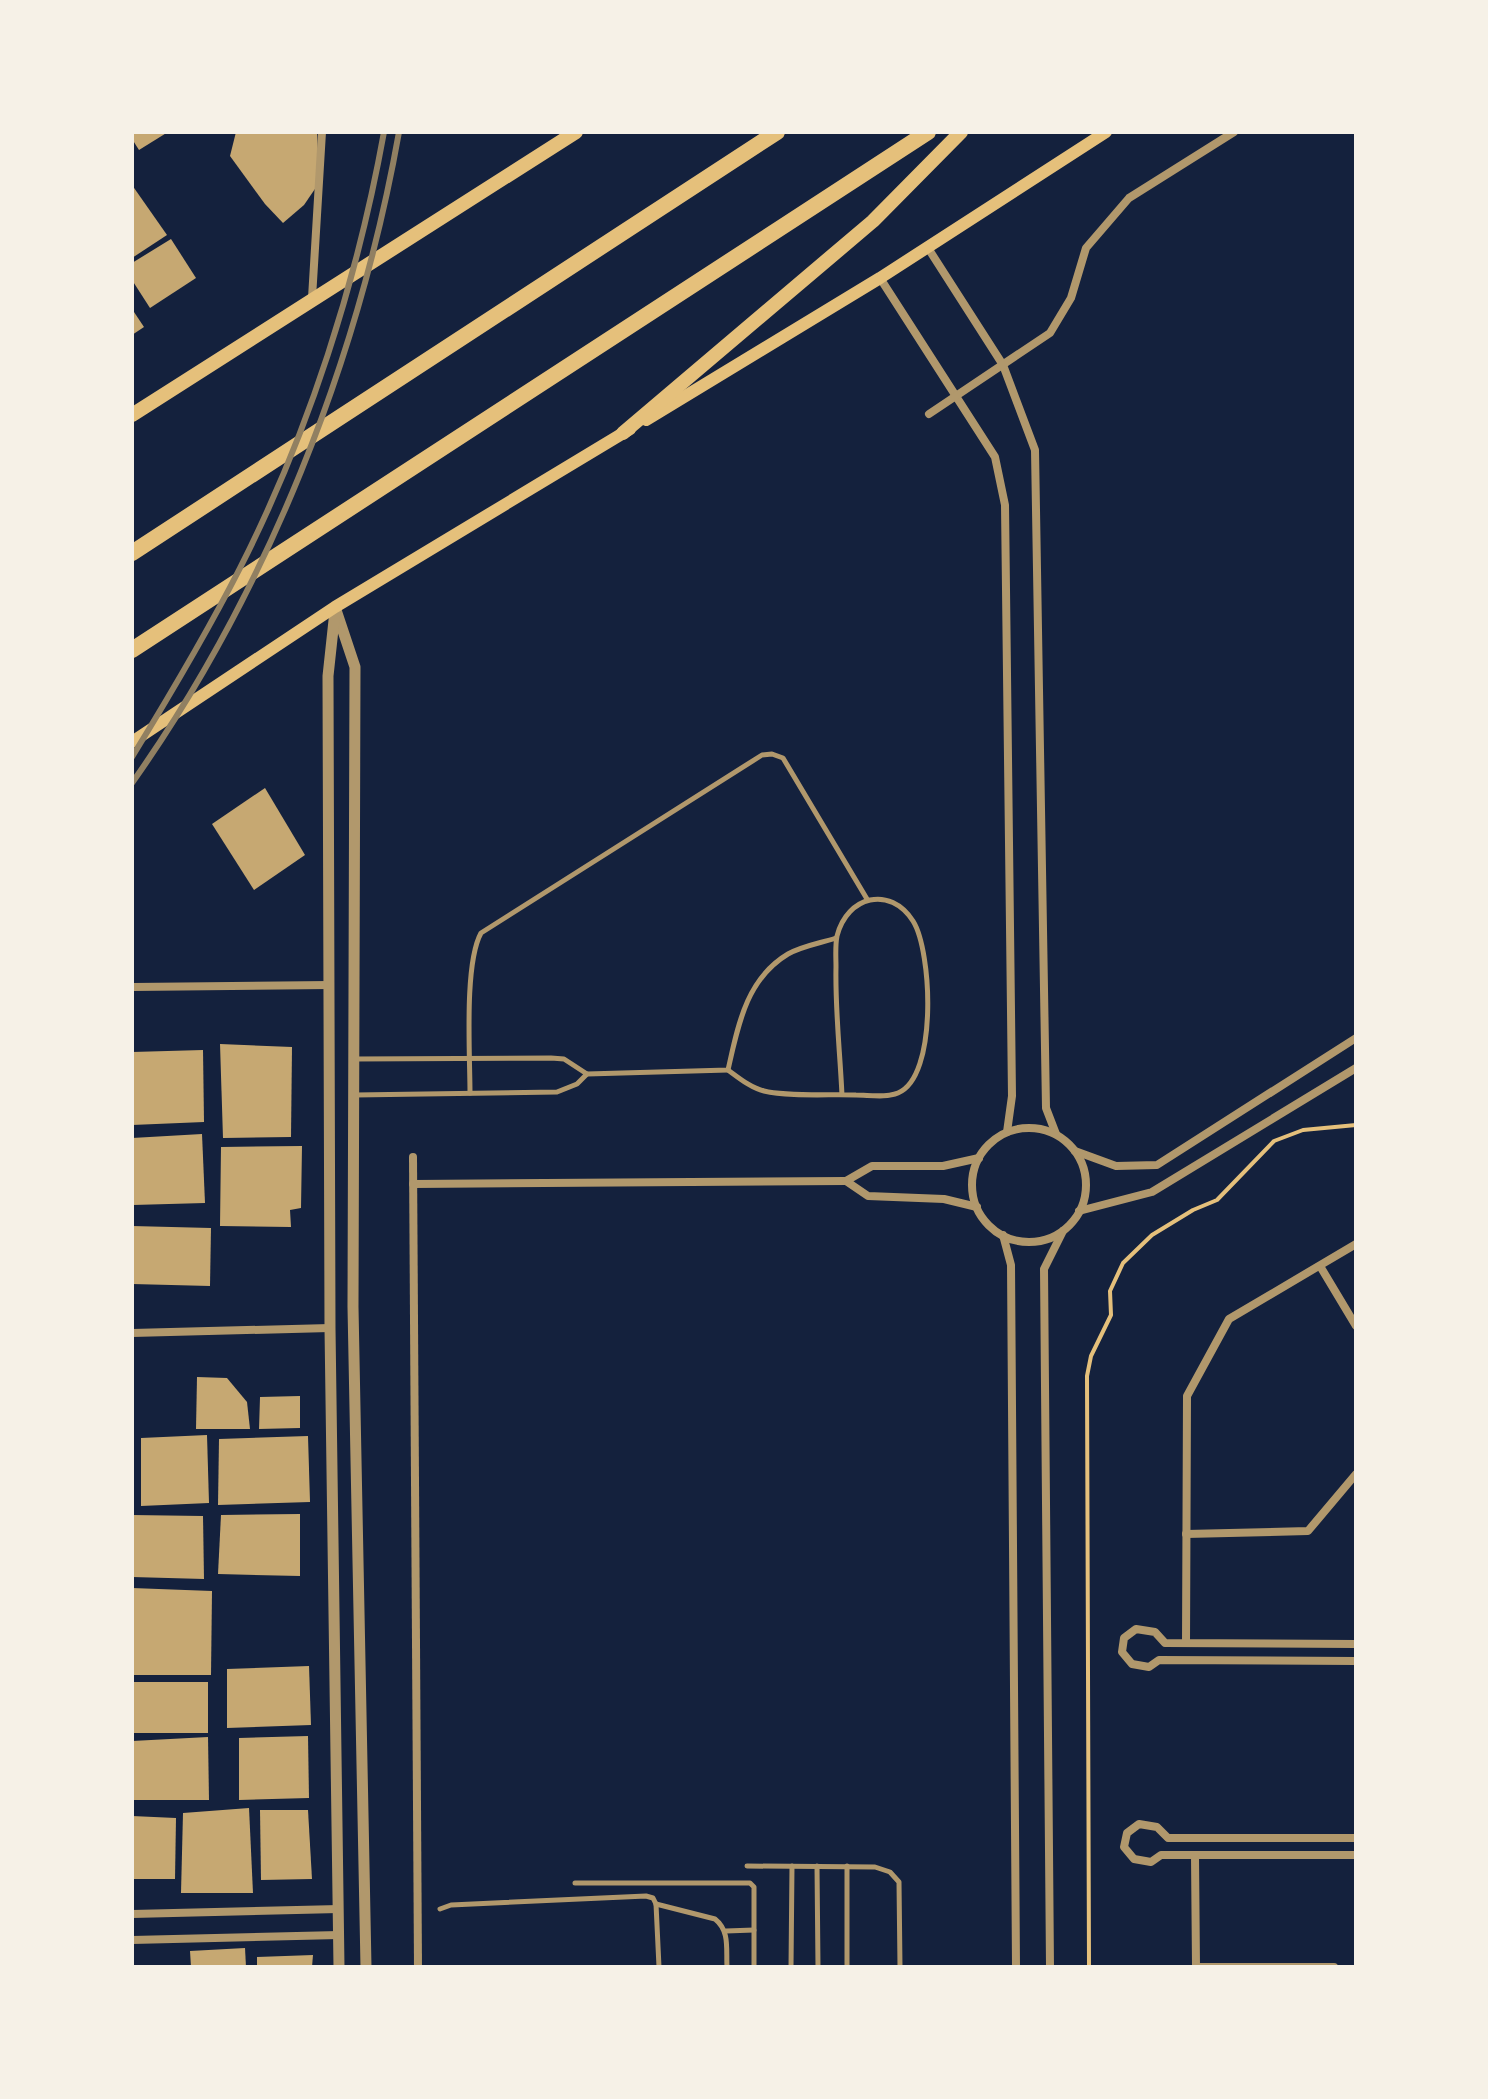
<svg xmlns="http://www.w3.org/2000/svg" width="1488" height="2099" viewBox="0 0 1488 2099" font-family="'Titillium Web',sans-serif">
  <rect width="100%" height="100%" fill="#14213d"/>
  <g fill="#c6a872">
    <path d="M132,132H168L139,150L132,139Z"/>
    <path d="M236,132H317L319,183L304,205L283,223L265,204L230,156Z"/>
    <path d="M132,185L167,235L132,258Z"/>
    <path d="M171,239L196,278L150,308L132,280V263Z"/>
    <path d="M132,309L144,327L132,335Z"/>
    <path d="M265,788L305,855L254,890L212,824Z"/>
    <path d="M220,1044L292,1047L291,1137L223,1138Z"/>
    <path d="M203,1050L204,1122L132,1125V1052Z"/>
    <path d="M202,1134L205,1203L133,1205L132,1138Z"/>
    <path d="M302,1146L301,1208L290,1210L291,1227L220,1226L221,1147Z"/>
    <path d="M132,1226L211,1228L210,1286L132,1284Z"/>
    <path d="M197,1377L227,1378L247,1402L250,1429H196Z"/>
    <path d="M300,1396V1428L259,1429L260,1397Z"/>
    <path d="M207,1435L209,1503L141,1506V1438Z"/>
    <path d="M308,1436L310,1502L218,1505L219,1439Z"/>
    <path d="M300,1514V1576L218,1574L221,1515Z"/>
    <path d="M132,1515L203,1516L204,1579L132,1577Z"/>
    <path d="M132,1588L212,1591L211,1675H132Z"/>
    <path d="M309,1666L311,1725L227,1728V1669Z"/>
    <rect x="132" y="1682" width="76" height="51"/>
    <path d="M308,1736L309,1798L239,1800V1738Z"/>
    <path d="M208,1737L209,1800H132V1741Z"/>
    <path d="M249,1808L253,1893H181L183,1813Z"/>
    <path d="M260,1810H308L312,1879L261,1880Z"/>
    <path d="M132,1816L176,1818L175,1879H132Z"/>
    <path d="M245,1948L246,1967H191L190,1951Z"/>
    <path d="M313,1955L312,1967H257V1957Z"/>
  </g>
  <g fill="none" stroke-linecap="round" stroke-linejoin="round">
    <path stroke="#e5c07b" stroke-width="4" d="M1089,1967L1087,1376L1091,1356L1111,1315L1110,1291L1123,1263L1152,1235L1193,1210L1217,1200L1274,1141L1303,1130L1356,1125"/>
    <g stroke="#b1986c" stroke-width="5">
      <path d="M728,1070C739,1078 751,1088 764,1091C788,1097 830,1094 856,1095C869,1095 886,1098 898,1093C938,1077 932,951 913,921C890,885 847,896 837,936C835,946 836,957 836,967C835,1009 840,1052 842,1095"/>
      <path d="M587,1074L728,1070C738,1026 746,979 788,954C802,946 821,943 836,938"/>
      <path d="M470,1093C470,1055 464,964 481,933L762,755L772,754L783,758L867,899"/>
      <path d="M355,1095L557,1092L577,1084L587,1074L564,1059L551,1058L355,1059"/>
      <path d="M747,1866L875,1867L890,1872L899,1882L900,1967"/>
      <path d="M817,1866L818,1967"/>
      <path d="M847,1866V1967"/>
      <path d="M575,1883H750L754,1887V1967"/>
      <path d="M656,1904L715,1919C730,1931 726,1949 727,1967"/>
      <path d="M440,1909L451,1905L646,1896L653,1898L656,1904L659,1967"/>
      <path d="M726,1931L754,1930"/>
      <path d="M791,1967L792,1866"/>
    </g>
    <g stroke="#b1986c" stroke-width="8">
      <path d="M928,248L1003,365L1035,450L1046,1108L1056,1134"/>
      <path d="M880,278L995,457L1005,505L1012,1096L1007,1132"/>
      <path d="M312,298L322,132"/>
      <path d="M929,414L1050,333L1071,298L1086,248L1129,198L1234,132"/>
      <path d="M132,987L330,985"/>
      <circle cx="1029" cy="1185" r="57"/>
      <path d="M1075,1151L1116,1166L1157,1165L1356,1038"/>
      <path d="M413,1157L418,1967"/>
      <path d="M413,1184L846,1181"/>
      <path d="M977,1207L944,1199L868,1196L846,1181L872,1166H943L979,1158"/>
      <path d="M1079,1211L1152,1192L1356,1068"/>
      <path d="M1003,1235L1011,1265L1016,1967"/>
      <path d="M1320,1266L1356,1326"/>
      <path d="M132,1333L330,1328"/>
      <path d="M1186,1534L1308,1531L1356,1474"/>
      <path d="M1186,1643L1187,1396L1229,1319L1356,1244"/>
      <path d="M1356,1644L1165,1643L1155,1632L1136,1629L1124,1638L1122,1652L1132,1664L1149,1667L1159,1660L1356,1661"/>
      <path d="M1356,1838H1168L1157,1827L1139,1824L1127,1833L1124,1847L1134,1859L1151,1862L1161,1855H1356"/>
      <path d="M1195,1856L1196,1967"/>
      <path d="M132,1914L339,1909"/>
      <path d="M132,1940L339,1935"/>
      <path d="M1050,1967L1044,1269L1063,1231"/>
      <path d="M1196,1967H1334"/>
    </g>
    <g stroke="#b1986c" stroke-width="11">
      <path d="M335,607L355,667L353,1307L366,1967"/>
      <path d="M335,611L328,676L330,1328L339,1967"/>
    </g>
    <g stroke="#e5c07b" stroke-width="12">
      <path d="M646,420L880,278L1106,132"/>
      <path d="M132,742L335,607L630,429"/>
    </g>
    <g stroke="#e5c07b" stroke-width="14">
      <path d="M132,415L576,132"/>
      <path d="M623,433L873,221L961,132"/>
    </g>
    <g stroke="#e5c07b" stroke-width="16">
      <path d="M132,553L777,132"/>
      <path d="M132,650L928,132"/>
    </g>
    <g stroke="#918062" stroke-width="6">
      <path d="M132,757C170,695 207,633 240,568C309,432 357,281 384,132"/>
      <path d="M132,783C267,592 358,362 399,132"/>
    </g>
  </g>
  <rect width="1488" height="2099" fill="none" stroke="#f6f1e7" stroke-width="268"/>
</svg>
